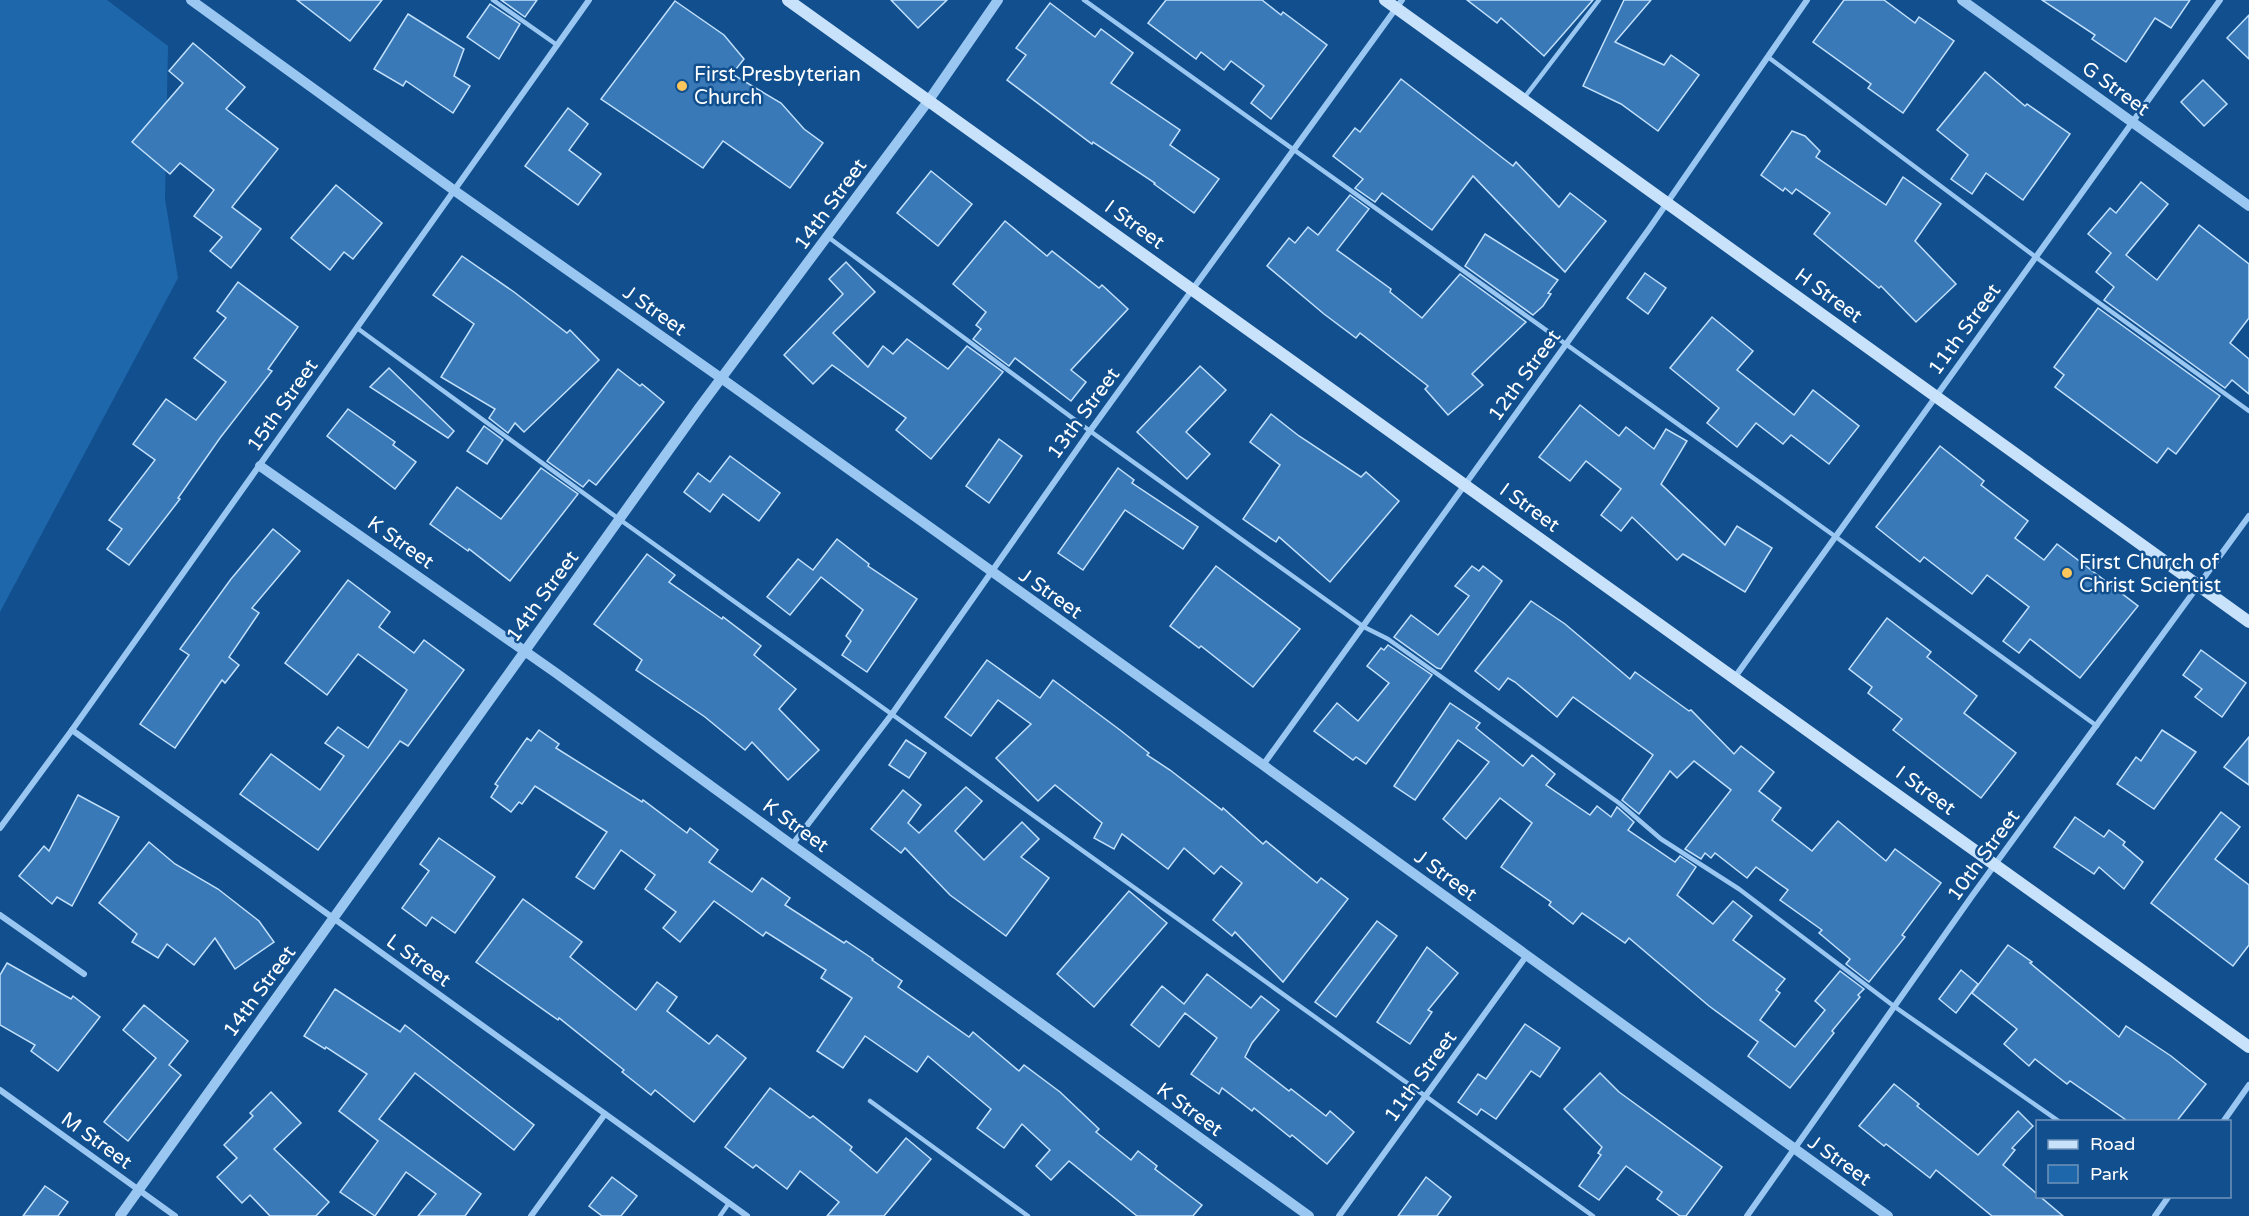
<svg xmlns="http://www.w3.org/2000/svg" width="2249" height="1216" viewBox="0 0 2249 1216" font-family="'Varela Round',sans-serif">
  <rect width="100%" height="100%" fill="#114f8e"/>
  <path fill="#1f67ab" d="M0,0H107L168,46L165,199L178,278L0,612Z"/>
  <g fill="#3979b8" stroke="#c1e0fd" stroke-width="1.5">
    <path d="M297,0H382L350,41Z"/>
    <path d="M501,0H537L525,17Z"/>
    <path d="M891,0H947L918,28Z"/>
    <path d="M1166,0H1262L1281,15L1283,12L1327,45L1271,119L1251,103L1264,86L1231,61L1224,70L1201,52L1196,59L1148,23Z"/>
    <path d="M1467,0H1593L1544,56L1501,18L1497,23Z"/>
    <path d="M1624,0H1651L1615,42L1664,65L1671,55L1699,75L1658,131L1621,104L1583,86Z"/>
    <path d="M1844,0H1884L1915,23L1919,17L1954,41L1903,113L1868,88L1871,84L1813,42Z"/>
    <path d="M2042,0H2190L2171,28L2155,18L2126,62L2092,39L2095,35Z"/>
    <path d="M675,1L724,35L744,59L732,74L781,103L804,129L823,143L790,188L723,141L703,168L601,99Z"/>
    <path d="M1050,3L1095,37L1101,29L1133,53L1111,83L1180,130L1170,145L1219,179L1194,213L1154,184L1155,183L1093,142L1092,144L1007,80L1026,55L1016,48Z"/>
    <path d="M490,4L520,24L499,59L467,37Z"/>
    <path d="M408,14L464,49L454,76L470,86L453,113L406,81L403,86L374,69Z"/>
    <path d="M2249,15V59L2227,38Z"/>
    <path d="M193,43L245,87L226,109L278,149L232,207L261,229L231,268L210,251L222,237L194,216L214,190L180,163L170,174L132,142L183,83L169,71Z"/>
    <path d="M1985,72L2025,106L2027,104L2070,134L2023,200L1986,173L1972,194L1951,179L1968,155L1937,130Z"/>
    <path d="M1401,79L1513,166L1516,162L1559,207L1570,193L1606,221L1565,272L1473,176L1432,230L1382,193L1375,202L1355,188L1363,179L1333,156L1355,128L1360,132Z"/>
    <path d="M2203,80L2227,104L2204,126L2181,102Z"/>
    <path d="M568,108L588,124L569,150L601,174L578,205L525,166Z"/>
    <path d="M1792,131L1805,136L1820,151L1816,157L1886,205L1903,177L1941,204L1915,241L1956,284L1916,322L1881,286L1879,288L1814,234L1830,213L1796,189L1792,194L1785,188L1783,191L1761,175Z"/>
    <path d="M931,171L972,204L938,246L897,213Z"/>
    <path d="M2141,182L2168,204L2126,255L2157,280L2199,225L2249,264V318L2230,343L2249,359V394L2232,380L2225,388L2104,300L2114,287L2096,272L2111,253L2088,234L2110,208L2116,213Z"/>
    <path d="M336,185L382,223L353,259L344,252L330,270L291,238Z"/>
    <path d="M1350,195L1369,209L1337,250L1391,289L1390,292L1422,318L1460,274L1526,322L1472,374L1483,385L1448,415L1425,389L1428,386L1360,333L1356,338L1324,314L1267,266L1289,238L1295,243L1308,227L1318,235Z"/>
    <path d="M1005,221L1047,256L1052,251L1099,288L1102,285L1128,309L1071,370L1086,382L1071,401L1015,358L1009,366L973,339L981,329L976,325L986,312L953,284Z"/>
    <path d="M1485,234L1558,280L1548,293L1551,294L1543,306L1533,315L1465,266Z"/>
    <path d="M462,256L514,292L567,333L570,330L599,360L524,432L515,423L508,433L489,418L495,409L441,377L474,324L433,295Z"/>
    <path d="M846,262L875,292L833,333L868,367L883,346L893,354L907,339L948,369L967,346L1003,372L931,459L896,430L906,418L832,365L813,384L784,355L843,294L829,279Z"/>
    <path d="M1645,273L1666,288L1648,314L1627,298Z"/>
    <path d="M238,282L298,327L268,369L272,371L220,438L178,498L180,499L129,565L107,549L122,529L109,520L155,460L133,444L166,399L196,420L226,382L194,358L226,318L217,311Z"/>
    <path d="M2098,308L2220,396L2176,454L2168,448L2157,463L2055,387L2064,375L2054,367Z"/>
    <path d="M1712,317L1753,351L1737,370L1794,415L1813,390L1859,426L1829,464L1791,435L1783,444L1756,423L1737,447L1707,423L1719,408L1670,368Z"/>
    <path d="M1200,366L1226,390L1186,432L1210,454L1187,479L1137,432Z"/>
    <path d="M389,368L454,431L448,438L370,387Z"/>
    <path d="M618,369L640,386L642,384L664,402L596,485L589,480L583,487L547,461Z"/>
    <path d="M1580,405L1619,436L1626,427L1654,449L1666,429L1687,441L1661,484L1725,545L1737,526L1772,548L1745,592L1683,554L1677,560L1632,517L1621,531L1601,515L1621,489L1586,461L1570,481L1539,457Z"/>
    <path d="M348,409L395,442L393,445L416,462L395,489L327,436Z"/>
    <path d="M1271,414L1299,436L1361,477L1366,472L1399,501L1330,582L1279,537L1276,542L1243,519L1280,465L1250,442Z"/>
    <path d="M484,426L503,440L487,464L467,451Z"/>
    <path d="M999,439L1022,456L989,503L966,486Z"/>
    <path d="M1940,446L1984,481L1981,485L2028,521L2015,538L2044,560L2057,544L2138,606L2080,678L2030,639L2019,653L2003,641L2029,607L1987,575L1972,594L1924,557L1920,562L1876,527Z"/>
    <path d="M730,456L780,493L759,521L723,494L710,512L684,492L698,473L710,482Z"/>
    <path d="M541,468L578,494L510,581L469,549L468,551L430,524L457,487L501,519Z"/>
    <path d="M1118,468L1134,480L1132,483L1198,527L1183,549L1125,510L1083,570L1058,553Z"/>
    <path d="M273,529L300,551L252,608L259,613L229,657L239,665L225,683L222,680L175,748L140,724L189,655L180,649L231,579Z"/>
    <path d="M837,539L869,564L868,566L917,599L867,672L842,655L851,641L846,636L863,610L821,577L790,615L767,597L798,559L813,570Z"/>
    <path d="M647,554L675,575L669,582L722,619L723,617L761,646L754,655L796,689L779,709L819,750L788,780L752,742L745,750L705,717L636,670L642,660L594,624Z"/>
    <path d="M1216,566L1300,629L1253,687L1201,646L1199,648L1170,626Z"/>
    <path d="M1472,566L1479,571L1483,566L1502,581L1441,669L1437,668L1394,637L1411,615L1438,635L1469,596L1455,586Z"/>
    <path d="M348,580L390,612L379,627L414,653L424,640L464,670L408,746L400,741L318,850L240,794L271,754L320,790L344,756L325,743L338,727L368,748L407,690L358,654L327,695L285,663Z"/>
    <path d="M1531,601L1565,624L1630,679L1635,672L1689,711L1691,710L1734,754L1741,746L1774,772L1759,791L1781,808L1772,820L1812,851L1838,821L1886,861L1895,849L1941,883L1902,935L1905,937L1869,982L1846,964L1850,959L1819,933L1822,930L1780,900L1788,890L1756,867L1747,878L1715,853L1711,858L1705,853L1701,859L1685,849L1731,790L1694,761L1677,778L1670,771L1639,814L1622,800L1653,755L1573,697L1557,717L1515,682L1508,678L1499,690L1475,671Z"/>
    <path d="M1887,618L1931,652L1927,657L1977,696L1964,713L2016,753L1981,798L1893,730L1902,719L1868,693L1872,687L1849,669Z"/>
    <path d="M1388,645L1432,675L1366,764L1356,757L1353,760L1314,731L1337,703L1358,721L1389,683L1367,666L1381,648L1384,650Z"/>
    <path d="M2201,650L2246,683L2222,717L2195,697L2202,689L2183,675Z"/>
    <path d="M987,660L1040,698L1053,680L1120,730L1149,753L1147,755L1170,770L1222,810L1223,808L1263,844L1266,841L1317,883L1321,878L1348,899L1283,982L1235,932L1232,936L1213,920L1242,883L1221,866L1214,874L1184,848L1168,869L1122,834L1114,849L1094,838L1102,823L1055,785L1038,801L996,758L1031,724L998,700L971,736L945,717Z"/>
    <path d="M1450,703L1480,723L1476,728L1523,766L1532,755L1555,774L1546,785L1590,815L1597,806L1611,817L1617,807L1634,822L1628,830L1675,862L1680,856L1696,867L1677,895L1713,924L1733,901L1752,916L1733,940L1785,979L1776,990L1780,993L1760,1020L1795,1047L1825,1010L1815,1001L1840,971L1864,989L1858,995L1860,997L1832,1031L1834,1033L1790,1088L1748,1056L1758,1042L1709,1006L1629,938L1625,943L1582,913L1573,924L1549,905L1551,902L1501,867L1532,823L1500,798L1466,839L1443,819L1489,762L1458,740L1415,800L1394,786Z"/>
    <path d="M539,730L559,744L556,748L642,802L643,800L687,833L690,828L718,850L709,862L752,892L762,878L790,898L785,905L844,943L846,941L873,959L872,960L902,981L898,987L969,1037L973,1032L1019,1071L1024,1065L1060,1092L1099,1129L1096,1132L1131,1160L1138,1151L1157,1166L1155,1169L1202,1205L1193,1216H1137L1069,1161L1051,1180L1036,1166L1050,1150L1022,1124L1004,1148L977,1128L991,1109L928,1056L917,1072L865,1036L843,1068L817,1051L852,998L821,978L826,970L766,932L763,936L714,901L680,942L663,928L676,912L645,889L655,875L621,850L594,889L576,877L607,832L535,786L522,804L519,802L511,812L491,797L498,786L495,784L527,738L531,741Z"/>
    <path d="M2162,730L2196,752L2154,809L2117,784L2136,757L2141,761Z"/>
    <path d="M2249,737V785L2224,767Z"/>
    <path d="M906,740L926,753L909,778L889,765Z"/>
    <path d="M966,787L982,801L955,831L984,860L1022,822L1039,839L1021,857L1049,878L1006,936L950,895L905,848L901,853L871,829L903,790L921,805L908,823L919,833Z"/>
    <path d="M78,795L119,817L72,906L57,897L52,904L19,876L44,846L49,851Z"/>
    <path d="M2221,812L2240,827L2215,859L2249,885V945L2233,966L2151,903Z"/>
    <path d="M2075,817L2104,837L2109,830L2125,842L2123,845L2143,862L2124,889L2099,867L2094,874L2054,847Z"/>
    <path d="M439,838L495,877L455,933L432,917L426,926L402,908L429,871L420,864Z"/>
    <path d="M149,842L175,864L218,889L259,921L274,942L235,969L215,938L194,965L167,944L158,958L132,942L137,934L99,903Z"/>
    <path d="M1129,891L1167,923L1094,1007L1057,974Z"/>
    <path d="M523,899L582,942L570,957L636,1010L657,982L677,997L667,1011L709,1044L717,1035L746,1058L694,1122L655,1090L651,1095L622,1072L624,1070L559,1018L558,1020L476,962Z"/>
    <path d="M1377,921L1397,936L1336,1017L1315,1002Z"/>
    <path d="M2008,945L2032,962L2030,963L2119,1037L2126,1026L2171,1056L2206,1084L2176,1122H2129L2070,1081L2067,1084L2035,1059L2029,1066L2004,1044L2017,1029L1972,993Z"/>
    <path d="M1427,947L1458,973L1428,1010L1432,1012L1410,1044L1377,1022Z"/>
    <path d="M7,963L71,999L73,996L100,1017L58,1071L31,1051L35,1045L0,1025V975Z"/>
    <path d="M1961,970L1978,984L1956,1013L1939,999Z"/>
    <path d="M1207,974L1251,1008L1261,996L1279,1010L1252,1043L1245,1057L1289,1091L1291,1089L1326,1116L1330,1111L1354,1132L1327,1164L1292,1135L1290,1137L1254,1108L1252,1111L1222,1088L1219,1094L1191,1074L1217,1038L1185,1013L1159,1047L1131,1025L1162,986L1184,1004Z"/>
    <path d="M335,989L400,1032L405,1025L534,1125L514,1150L415,1073L379,1119L481,1194L465,1216H418L436,1194L406,1172L375,1216L340,1192L378,1141L339,1111L367,1074L326,1047L325,1049L304,1036Z"/>
    <path d="M144,1005L188,1041L169,1065L181,1075L128,1141L104,1122L156,1058L123,1030Z"/>
    <path d="M1525,1024L1560,1048L1540,1077L1531,1071L1496,1119L1481,1109L1477,1115L1458,1102L1478,1074L1486,1079Z"/>
    <path d="M1600,1073L1619,1092L1722,1167L1686,1216H1680L1657,1199L1662,1192L1626,1166L1599,1200L1579,1186L1601,1155L1598,1153L1602,1147L1564,1109Z"/>
    <path d="M1894,1084L1919,1104L1917,1106L1978,1155L2018,1111L2033,1126L2012,1148L2015,1150L2003,1165L2063,1216H1992L1936,1170L1930,1178L1886,1144L1884,1146L1859,1126Z"/>
    <path d="M770,1088L810,1118L813,1116L852,1147L850,1150L877,1173L906,1138L931,1159L884,1216H827L839,1202L800,1171L787,1189L756,1165L753,1168L725,1147Z"/>
    <path d="M271,1092L301,1123L274,1149L329,1202L316,1216H270L250,1195L242,1203L217,1177L237,1158L224,1145L253,1116L250,1113Z"/>
    <path d="M612,1177L637,1196L621,1216H602L589,1206Z"/>
    <path d="M1426,1177L1451,1197L1437,1216H1398Z"/>
    <path d="M45,1186L68,1202L58,1216H23Z"/>
  </g>
  <g fill="none" stroke-linecap="round" stroke-linejoin="round">
    <g stroke="#9ac7f2" stroke-width="4.5">
      <path d="M493,0L557,45"/>
      <path d="M1084,0L1836,537L2097,726"/>
      <path d="M1768,57L2037,258L2249,411"/>
      <path d="M1524,98L1599,0"/>
      <path d="M828,237L1090,431L1364,627L1388,639L1619,803L1661,839L1739,889L1895,1007L2060,1122"/>
      <path d="M357,328L619,519L1593,1216"/>
      <path d="M870,1101L1028,1216"/>
      <path d="M720,1216L729,1203"/>
    </g>
    <g stroke="#9ac7f2" stroke-width="6">
      <path d="M1735,677L2220,0"/>
      <path d="M72,730L747,1216"/>
      <path d="M1263,765L1649,229L1807,0"/>
      <path d="M0,828L72,730L589,0"/>
      <path d="M792,845L892,714L1090,431L1402,0"/>
      <path d="M0,915L84,974"/>
      <path d="M0,1090L175,1216"/>
      <path d="M2223,1122L2249,1085"/>
      <path d="M531,1216L605,1114"/>
      <path d="M1339,1216L1527,955"/>
      <path d="M1747,1216L1972,896L2249,516"/>
      <path d="M2155,1216L2169,1196"/>
    </g>
    <g stroke="#9ac7f2" stroke-width="10">
      <path d="M191,0L455,191L721,378L1263,765L1888,1216"/>
      <path d="M1962,0L2249,206"/>
      <path d="M260,466L556,673L792,845L1309,1216"/>
      <path d="M120,1216L699,408L929,100L998,0"/>
    </g>
    <g stroke="#c9e2fc" stroke-width="12">
      <path d="M788,0L2249,1047"/>
      <path d="M1385,0L2249,622"/>
    </g>
  </g>
  <g fill="#ffc65b" stroke="#114f8e" stroke-width="2">
    <circle cx="682" cy="86" r="6"/>
    <circle cx="2067" cy="573" r="6"/>
  </g>
  <g text-anchor="middle" stroke-width="5" stroke-linejoin="round" paint-order="stroke">
    <g font-size="20" fill="#fff" stroke="#114f8e" text-anchor="start">
      <text x="694" y="81">First Presbyterian<tspan x="694" dy="23">Church</tspan></text>
      <text x="2079" y="569">First Church of<tspan x="2079" dy="23">Christ Scientist</tspan></text>
    </g>
    <g font-size="20" fill="#fff" stroke="#114f8e">
      <text transform="translate(2116 88) rotate(36)" y="7">G Street</text>
      <text transform="translate(830 204) rotate(-54)" y="7">14th Street</text>
      <text transform="translate(1135 224) rotate(36)" y="7">I Street</text>
      <text transform="translate(1829 295) rotate(36)" y="7">H Street</text>
      <text transform="translate(655 310) rotate(35)" y="7">J Street</text>
      <text transform="translate(1964 329) rotate(-54)" y="7">11th Street</text>
      <text transform="translate(1524 375) rotate(-54)" y="7">12th Street</text>
      <text transform="translate(282 405) rotate(-55)" y="7">15th Street</text>
      <text transform="translate(1083 413) rotate(-54)" y="7">13th Street</text>
      <text transform="translate(1530 507) rotate(36)" y="7">I Street</text>
      <text transform="translate(401 542) rotate(35)" y="7">K Street</text>
      <text transform="translate(1051 593) rotate(35)" y="7">J Street</text>
      <text transform="translate(542 596) rotate(-54)" y="7">14th Street</text>
      <text transform="translate(1926 790) rotate(36)" y="7">I Street</text>
      <text transform="translate(796 825) rotate(36)" y="7">K Street</text>
      <text transform="translate(1983 855) rotate(-54)" y="7">10th Street</text>
      <text transform="translate(1446 875) rotate(36)" y="7">J Street</text>
      <text transform="translate(419 960) rotate(36)" y="7">L Street</text>
      <text transform="translate(259 991) rotate(-54)" y="7">14th Street</text>
      <text transform="translate(1420 1076) rotate(-54)" y="7">11th Street</text>
      <text transform="translate(1190 1109) rotate(36)" y="7">K Street</text>
      <text transform="translate(97 1140) rotate(36)" y="7">M Street</text>
      <text transform="translate(1840 1160) rotate(35)" y="7">J Street</text>
    </g>
  </g>
  <rect x="2036" y="1120" width="195" height="78" fill="#114f8e" stroke="#7095bb" stroke-width="1.5"/>
  <rect x="2048" y="1140" width="30" height="9" fill="#c9e2fc" stroke="#7095bb" stroke-width="1.5"/>
  <text x="2090" y="1150" font-size="18" fill="#ffffff">Road</text>
  <rect x="2048" y="1165" width="30" height="18" fill="#1f67ab" stroke="#7095bb" stroke-width="1.5"/>
  <text x="2090" y="1180" font-size="18" fill="#ffffff">Park</text>
</svg>
